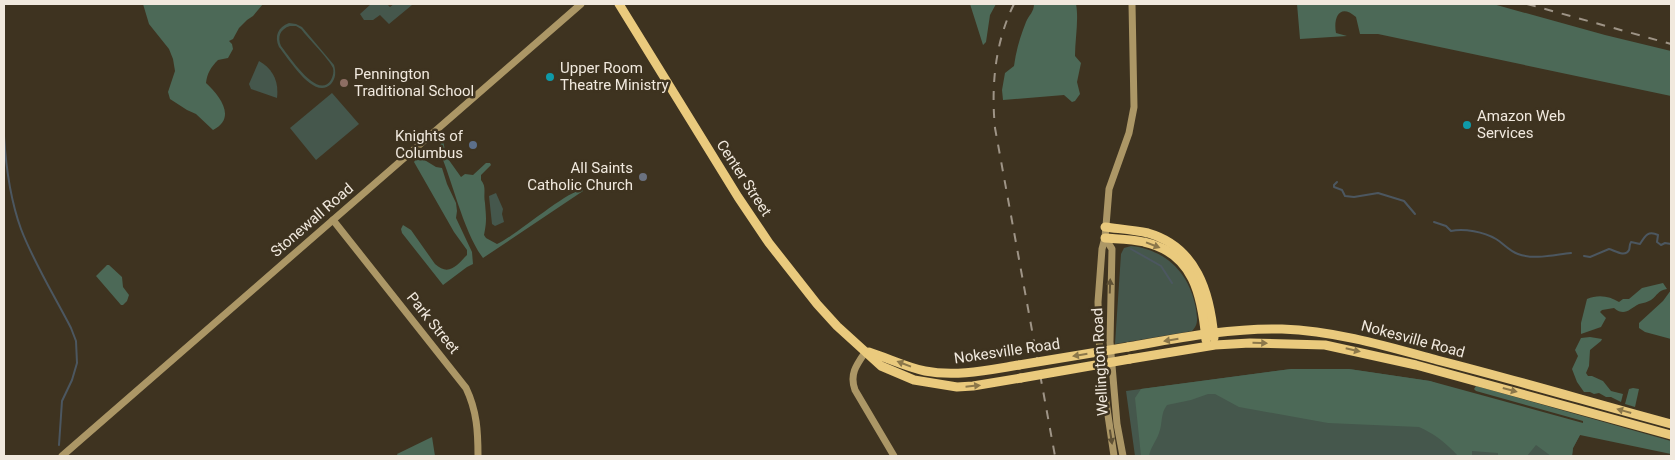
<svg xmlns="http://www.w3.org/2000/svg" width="1675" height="460" viewBox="0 0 1675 460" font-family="Roboto,sans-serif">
  <rect width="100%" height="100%" fill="#3e3320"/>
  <g fill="#45574c" fill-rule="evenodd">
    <path d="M371,4H387L390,7L394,4L412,5L389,24L380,15L373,20H364L360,14Z"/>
    <path d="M289,23L296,24L302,27L334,65C336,72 336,78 331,84C314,101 289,59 279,47C274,36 278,27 289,23ZM290,26H296L301,29C308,38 329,59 333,68C334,72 333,76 331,80C318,101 289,56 281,46C277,37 280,29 290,26Z"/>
    <path d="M259,61C273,69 279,81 277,98L251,89L249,84Z"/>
    <path d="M332,93L359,124L316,160L290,128Z"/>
    <path d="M496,193L503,209L502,214L504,222L495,226L492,224L489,196Z"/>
    <path d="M1131,246C1167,250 1190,274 1196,309C1197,318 1199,324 1192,331L1115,344L1121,254L1124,248Z"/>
    <path d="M1291,369H1349L1430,381L1580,435L1573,448L1572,456H1135L1126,391Z"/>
  </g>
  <g fill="#4c6957">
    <path d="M143,4H263L253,16L247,20L239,28L233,39L229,41L232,44L233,49L228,58L218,60C211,67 207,73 206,83C220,96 237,118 213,130L196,114L187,110L170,99L168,92L175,71L173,59L169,49L149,24Z"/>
    <path d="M970,4H996L990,15L986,42L983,45Z"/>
    <path d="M1034,4H1076C1079,20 1075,39 1075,56L1081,63L1077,82L1080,94L1075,101L1072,102L1064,95L1003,100L1002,90L1005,73L1014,66C1016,51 1020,37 1026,22C1029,15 1034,12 1034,4Z"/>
    <path d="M1297,4H1493L1605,35L1671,51V96L1378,34H1360L1356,17C1340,3 1333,17 1336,33L1347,36L1300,39Z"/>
    <path d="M443,140L446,156L461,177L465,174L473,175L486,163H490L491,165L481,175V180C487,187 483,194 485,203C486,217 487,220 484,235L486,238L497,244C514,237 570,188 583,190V191L483,258C463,231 453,182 439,150V147Z"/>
    <path d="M418,156L436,167L442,168L447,184L456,203L457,211L456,218L472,252L473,264L467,267L443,285L402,233L401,229L403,225L411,230L435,264C449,277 457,265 467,255V250L454,232L414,162Z"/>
    <path d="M107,265H109L122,277L123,287L129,295L127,301L123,305H121L96,276Z"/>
    <path d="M1663,283L1667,289C1657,291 1658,295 1651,300C1648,302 1643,303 1639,304C1629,309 1625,317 1614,308L1602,310L1600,312L1606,318L1601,327L1581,334V323L1587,299C1598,294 1610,296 1619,302L1623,299H1629L1642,288Z"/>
    <path d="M1671,290V339L1645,332L1639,328V323L1663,301Z"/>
    <path d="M1590,337L1602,339L1601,341L1590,350L1589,366L1586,373L1588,376H1592L1603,381L1611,391L1623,394L1621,402L1611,397H1606L1599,393L1594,394L1590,392H1584L1577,382L1572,369L1578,356L1575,350L1581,338Z"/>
    <path d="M1291,369H1349L1430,381L1583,423V421L1476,391L1474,389L1476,386L1671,441V454L1580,435L1573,448L1572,456H1551L1536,445L1527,456H1498V453L1472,451V456H1458C1446,443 1435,434 1419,427L1328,423L1239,407L1215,394H1208L1191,400L1167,405C1160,414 1163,423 1159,433C1156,442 1151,446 1149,456H1141L1135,398L1141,389Z"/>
    <path d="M1633,388L1639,389L1635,407L1625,404L1629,389Z"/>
    <path d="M432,437L435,456H398L397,454Z"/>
  </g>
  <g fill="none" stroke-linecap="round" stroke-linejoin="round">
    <g stroke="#4c5760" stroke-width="2">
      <path d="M4,136C6,168 10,199 21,229C34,263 54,295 71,328L76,341L77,363L72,380L62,401L59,445"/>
      <path d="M1337,182L1334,185V187L1342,190L1345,196L1354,197L1378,193L1404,201L1415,214"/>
      <path d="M1434,222L1446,226L1451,231C1464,228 1484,232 1496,239C1503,243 1509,251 1518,254C1535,260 1553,255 1571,253"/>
      <path d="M1131,249L1161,266L1172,283"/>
      <path d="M1584,256L1590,257L1609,249C1614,250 1625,258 1629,250C1630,248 1629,245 1631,242L1640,244C1645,236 1648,230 1658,235L1657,242L1661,245L1665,243L1671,244"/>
    </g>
    <g stroke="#ac9766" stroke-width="7">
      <path d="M333,220L466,388C477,411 478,432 478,456"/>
      <path d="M1105,238L1112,249L1110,342L1117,424L1123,456"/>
      <path d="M866,351C857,364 849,374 855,390L894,456"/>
      <path d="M62,456L581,4"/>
      <path d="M1114,456L1100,361L1098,302L1102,249L1105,238L1109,189L1129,133L1134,107L1132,4"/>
    </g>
    <g stroke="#eaca7d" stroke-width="9">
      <path d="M619,4L738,197L769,243L817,304L837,326L881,366L914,380L957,387L973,386L1021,378"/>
      <path d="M1105,227C1120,229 1134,230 1148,233C1197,247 1210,293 1214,338"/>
      <path d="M1105,238C1118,239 1132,239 1144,242C1194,253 1202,296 1206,340"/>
      <path d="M1128,347C1179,338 1229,328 1282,329C1336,331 1386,346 1437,360C1516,380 1593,403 1671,424"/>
      <path d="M869,352C888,358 906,367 925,371C956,377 988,370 1019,365"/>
      <path d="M1130,359L1215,345L1250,343L1325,345L1416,365L1671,435"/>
    </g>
    <g stroke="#9e9486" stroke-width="2" stroke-dasharray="9 9" stroke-linecap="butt">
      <path d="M1014,4C995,42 991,86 995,128L1055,456"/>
      <path d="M1527,4L1671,44"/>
    </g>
    <g stroke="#eaca7d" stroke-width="9">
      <path d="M1019,365L1128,347"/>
      <path d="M1021,378L1130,359"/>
    </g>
  </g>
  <defs><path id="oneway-solid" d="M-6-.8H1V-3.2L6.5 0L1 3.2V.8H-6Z" transform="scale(1.25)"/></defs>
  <g fill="#8b774a">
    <use href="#oneway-solid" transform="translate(1153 245) rotate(21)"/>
    <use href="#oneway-solid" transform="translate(1171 340) rotate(171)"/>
    <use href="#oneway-solid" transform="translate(1260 343) rotate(2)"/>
    <use href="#oneway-solid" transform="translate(1353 350) rotate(13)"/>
    <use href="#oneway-solid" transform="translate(1080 355) rotate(171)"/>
    <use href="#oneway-solid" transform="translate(904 364) rotate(-159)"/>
    <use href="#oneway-solid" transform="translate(973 386) rotate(-6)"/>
    <use href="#oneway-solid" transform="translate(1510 390) rotate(15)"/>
    <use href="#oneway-solid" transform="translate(1624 411) rotate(-164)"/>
  </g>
  <g fill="#5f5135">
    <use href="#oneway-solid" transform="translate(1110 286) rotate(-88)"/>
    <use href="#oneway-solid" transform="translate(1111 437) rotate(81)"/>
  </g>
  <g fill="#0f9aa8" stroke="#3e3320" stroke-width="2">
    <circle cx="550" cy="77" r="5"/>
    <circle cx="1467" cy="125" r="5"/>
  </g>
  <circle fill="#8d6e63" stroke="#3e3320" stroke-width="2" cx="344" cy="83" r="5"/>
  <circle fill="#5c6f8a" stroke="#3e3320" stroke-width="2" cx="473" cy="145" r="5"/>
  <circle fill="#6b7280" stroke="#3e3320" stroke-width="2" cx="643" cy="177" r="5"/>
  <g text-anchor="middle" stroke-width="5" stroke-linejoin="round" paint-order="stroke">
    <g font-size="15" fill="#f1e9de" stroke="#3e3320" text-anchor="start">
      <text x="560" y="73">Upper Room<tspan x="560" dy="17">Theatre Ministry</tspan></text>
      <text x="354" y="79">Pennington<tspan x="354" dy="17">Traditional School</tspan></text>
      <text x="1477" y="121">Amazon Web<tspan x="1477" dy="17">Services</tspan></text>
      <text x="463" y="141" text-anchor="end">Knights of<tspan x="463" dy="17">Columbus</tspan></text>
      <text x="633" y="173" text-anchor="end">All Saints<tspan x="633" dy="17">Catholic Church</tspan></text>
    </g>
    <g font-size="15" fill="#f1e9de" stroke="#3e3320">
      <text transform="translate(744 178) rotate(57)" y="5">Center Street</text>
      <text transform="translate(312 220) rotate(-41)" y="5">Stonewall Road</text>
      <text transform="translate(433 323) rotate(51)" y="5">Park Street</text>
      <text transform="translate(1413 339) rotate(15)" y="5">Nokesville Road</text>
      <text transform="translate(1007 351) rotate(-8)" y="5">Nokesville Road</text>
      <text transform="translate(1100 362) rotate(-93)" y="5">Wellington Road</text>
    </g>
  </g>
  <rect width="1675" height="460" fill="none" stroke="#f1e9de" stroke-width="10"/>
</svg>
